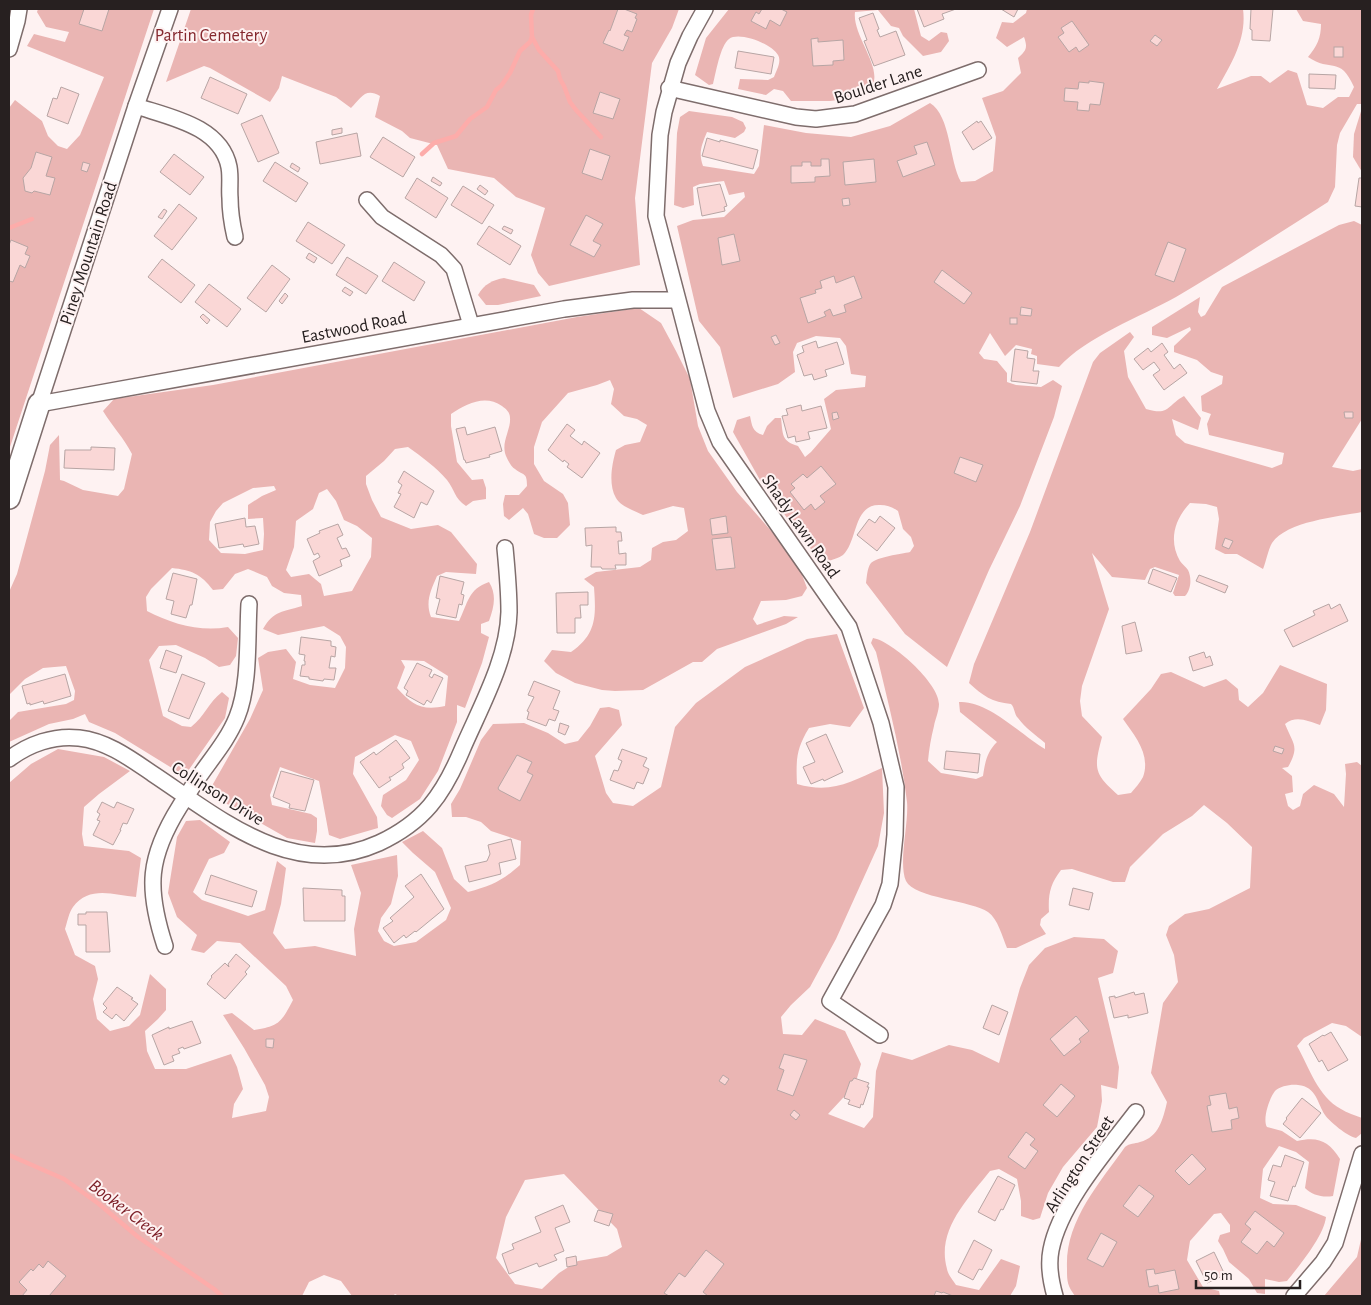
<svg xmlns="http://www.w3.org/2000/svg" width="1371" height="1305" viewBox="0 0 1371 1305" font-family="'Alegreya Sans',sans-serif">
  <rect width="100%" height="100%" fill="#fef2f2"/>
  <g fill="#eab5b3" fill-rule="evenodd">
    <path d="M38,9H154L9,450V108L15,100L42,121L48,136L58,146L67,149L80,135L104,77L27,46L34,34L65,42L69,32L46,27L37,12Z"/>
    <path d="M191,9H679L672,28L652,63L635,198L640,265L549,286L538,273L531,255L545,208L516,197L494,178L448,169L437,145L410,138L402,131L375,117L380,96C365,87 361,98 351,108L336,97L282,76L279,88L270,102L210,68L204,66L166,82Z"/>
    <path d="M729,9H914L921,36L929,41L941,32L947,33L949,41L941,52L923,56L903,36L899,28L891,26L878,10L855,12C852,34 881,66 873,84C871,88 866,93 863,97L830,101H791L783,91L774,89L766,95L738,89L740,79L768,80L774,77C776,71 782,62 778,55C772,44 739,31 729,39C720,46 716,73 713,84L709,85L695,75L706,38Z"/>
    <path d="M1027,9H1243C1247,39 1231,64 1217,89L1251,76H1261L1270,83L1288,70L1297,73L1307,105L1323,108L1338,97H1349L1354,87C1340,55 1331,73 1308,57C1317,46 1321,38 1321,24L1303,21L1296,9H1362V104H1357L1340,133L1337,145L1335,187L1328,202C1278,234 1227,267 1176,297C1140,317 1086,337 1059,367L1037,364V356L1031,354L1032,349L1016,345L1005,356L990,333L979,353L984,359L997,361L1007,373V382L1016,385L1041,387L1053,380L1062,386L1054,417L1020,506L989,570L947,667L905,634L866,583C867,577 867,568 871,563C877,557 901,554 910,552L914,546L911,537L903,529L898,511C892,507 887,505 880,505C853,504 858,541 843,555C839,558 833,559 829,561L816,555L800,536L760,480L733,432L737,420L750,416C752,425 752,432 763,435L767,426L775,418H781C783,434 781,441 798,446L805,457L811,452L831,429L824,399L836,390L865,387L866,376L851,374L846,346L840,338L816,336L797,343L793,352L795,372L778,384L733,398L720,347L699,321L677,226L693,220L724,217L745,197L744,192L729,195L724,181L700,184L693,187L694,205L683,208L674,205L677,133L680,117L689,111L732,117L743,122L746,128L744,132L735,138L707,132C702,144 698,153 703,166L754,174L759,166L764,125L806,133L851,137L890,126L930,103C951,116 949,161 961,182L975,181L993,171L996,137L982,98L1003,91L1021,73L1018,58C1026,51 1028,48 1024,37L1007,47L996,38L1002,22L1013,23L1026,13Z"/>
    <path d="M1362,108V172L1353,157L1354,134Z"/>
    <path d="M1354,221L1362,225V419L1332,467L1353,471L1362,469V512C1337,517 1287,521 1272,543C1268,550 1266,562 1263,569L1237,554H1225L1215,549L1219,519L1217,507L1206,504L1190,503C1175,519 1168,540 1180,561C1182,564 1186,567 1188,570C1192,578 1191,590 1185,596H1175L1173,593L1179,575L1155,567L1150,569L1145,580L1112,577L1092,553L1109,609L1082,686L1080,701L1082,716L1102,737C1094,768 1093,773 1118,795L1131,793C1135,788 1140,783 1143,777C1151,755 1135,736 1123,719L1151,689L1161,674L1171,672L1204,687L1226,679L1238,689L1239,700L1248,707L1263,693L1280,665L1327,684L1326,710L1320,725C1308,721 1296,715 1285,724C1293,744 1300,746 1288,767L1282,768L1292,776L1293,792L1285,794L1288,806L1293,810L1300,806L1303,794L1314,785L1334,794L1344,807L1346,774L1345,764L1357,762L1362,766V1037L1346,1026L1332,1023L1304,1038L1297,1046C1309,1067 1318,1097 1341,1109C1347,1113 1355,1115 1362,1118V1133L1356,1138C1347,1136 1330,1122 1325,1115C1317,1103 1317,1087 1298,1085C1291,1084 1280,1086 1275,1091C1270,1097 1262,1119 1267,1127L1282,1131L1297,1141C1318,1136 1329,1141 1340,1159L1333,1196C1323,1198 1312,1195 1305,1188L1309,1162L1296,1152L1279,1146L1263,1169L1260,1198L1273,1204L1296,1205L1326,1217C1324,1236 1299,1266 1287,1281L1279,1282L1265,1279V1294L1257,1293L1249,1279L1229,1262L1223,1249L1218,1241L1220,1235L1230,1232V1225L1221,1213L1214,1214L1190,1241L1187,1260L1203,1287L1219,1291L1220,1296H1075C1067,1285 1067,1281 1067,1268C1065,1221 1099,1184 1125,1147C1130,1143 1134,1144 1140,1142C1159,1137 1163,1119 1167,1102L1151,1073L1163,1003L1178,982L1174,955L1166,935L1169,926L1185,914L1209,909L1250,888L1252,847L1227,823L1204,805L1192,816L1163,834L1130,867L1125,882H1113L1072,869L1061,870C1050,884 1048,895 1049,912L1041,919L1040,925L1046,934L1016,948H1007C1002,936 998,919 988,912C973,901 914,898 906,881C898,863 909,823 907,802C901,751 888,702 876,652L871,643L873,638C892,641 939,683 939,704C939,711 935,720 934,726C931,738 929,749 928,761L941,773L976,779L983,776C985,762 987,752 997,742L960,712L959,702C988,700 1021,735 1045,749V743C1036,735 1025,728 1018,718C1014,714 1015,708 1011,704C992,702 983,696 969,683L974,664L1030,532L1093,362L1100,353L1130,332L1134,337L1124,351L1128,377L1146,409C1170,416 1166,406 1184,396L1201,418L1198,430L1172,419L1176,435L1185,443L1272,468L1282,464L1284,453L1209,435L1207,424L1211,414L1202,411L1201,396L1222,384L1223,376L1211,372L1197,360L1174,352V346L1191,330L1190,327L1167,338L1152,335V327L1200,297L1198,312L1201,317L1205,315L1222,287L1339,225Z"/>
    <path d="M504,278L534,285L541,296L498,305H486L478,295C484,284 493,280 504,278Z"/>
    <path d="M639,308L661,323L676,351L690,379L698,426L708,451L737,492L796,559L807,588L802,596L786,600L761,601L753,619L757,625L784,616L798,617L786,624L717,649L702,662H693L643,690L615,691L602,690L575,683L556,673L544,661L552,650L571,652C597,634 596,616 594,587L584,579L596,572L640,567L651,560L652,548L663,542L676,540L688,531L684,508L673,506L643,515C635,511 620,506 616,498C608,484 612,464 616,450L625,445L640,442L647,425L637,419L624,416L611,404L614,389L610,380L597,385L568,393L542,422L534,447V464L544,481L563,494L568,503L570,525L557,538H544L534,534L528,514L523,508L509,520L504,516L503,504L505,495H519L527,486C527,472 524,476 515,469C511,467 506,457 505,453C502,441 511,429 510,418C510,412 506,409 502,406C485,394 466,404 451,414V426L457,462L472,480L483,479L486,488V499L473,501L466,506C454,498 455,490 447,480C436,467 422,457 408,447L395,449L384,461L366,476V484L372,500L381,517L411,529L438,525L451,532L477,564L476,574L446,572L437,576C431,590 425,602 431,617L459,621C468,603 468,589 489,582C497,595 494,607 489,621L481,624V633L489,637L482,663L465,708L457,705V722L438,771L420,799L392,818L387,815L381,806L383,795L406,780L419,760L411,741L395,735L355,757L353,774L377,817L378,828L340,839L329,835L319,781L280,767L270,795L272,805L311,814L317,818V831L315,843L287,838L213,796V784L250,719L263,690L258,658L268,652L286,649L296,662L293,679L310,685L335,688L345,668L346,647L340,636L324,626L278,635L263,629C274,610 283,612 302,606L301,595L284,593L272,586L267,577L248,569L235,574L223,589L213,590C201,574 191,570 172,568L151,589L146,597L147,611C172,624 200,632 228,627L238,638L236,656L230,665L219,667L205,658L176,645L159,646L149,660L163,716L182,726L191,727C205,716 208,703 222,692L229,698L225,718L188,771L180,773L115,733L89,722L85,714L73,719L49,724L9,742V721L18,712L66,704L74,700L75,691L66,666L43,668L25,679L9,695V592L17,574L45,471L50,445L59,435L60,480L64,481L83,490L118,496L124,489L132,454C124,438 112,426 103,411L114,399L213,385L577,317ZM274,486L276,490L262,496L248,505V519L263,518L264,534L263,550L245,554L221,553L209,540L210,522L216,511L223,503L253,488ZM327,489L336,501L344,520L357,526L372,538L371,557L352,591L324,596L321,584L309,574L291,577L286,570L294,547L296,521L313,509L319,493ZM401,660L424,661L448,676L445,706C422,711 412,705 397,688L405,667Z"/>
    <path d="M837,634L864,708L850,727L830,724L809,728C796,749 796,760 797,784C832,794 850,782 882,768L884,813L878,846L836,939L810,987L791,1005L781,1017L783,1034L802,1035L815,1019L845,1031L861,1064L855,1085L828,1114L864,1128L873,1117L876,1071L882,1052L912,1060L949,1045L972,1050L999,1063L1020,988L1029,965L1045,948L1074,937L1104,939L1118,951L1113,973L1098,978L1119,1067L1117,1089L1101,1085L1102,1101L1097,1127L1063,1167L1048,1193L1040,1218L1033,1220L1021,1216V1201L1017,1179L999,1169L990,1171C968,1199 936,1230 947,1269C948,1275 953,1280 956,1285L979,1290L1001,1259L1020,1266L1016,1286L1010,1296H399L395,1294L393,1296H352L341,1281L324,1275L309,1282L302,1296H9V783L31,764L58,749L104,757L130,771L99,794L84,807L82,834L84,846L129,851L141,858L136,897C114,895 89,885 73,907C69,912 67,923 65,929L75,955L95,966L98,979L93,999L97,1019L110,1031L129,1026L140,1015L150,974L166,989V1010L158,1019L145,1031L147,1051L155,1069H186L231,1054L237,1067L243,1089L234,1104L232,1118L266,1111L269,1097L265,1085L244,1048L223,1015L232,1013L254,1030C279,1026 281,1023 293,1000L286,986L240,943L217,941L204,953L191,950L197,935L177,917L168,893L177,837L186,821L200,820L230,842L224,853L209,859L193,892L202,900L248,916L265,910L277,861L286,868L281,904L273,933L285,949L315,946L356,956L354,929L361,893L351,865L397,855L398,876L391,904L381,918L378,931L384,941L394,946L416,942L446,920L451,908L435,872L413,853L402,842L423,831L442,848L454,879L468,892C491,886 502,881 520,865L521,841L491,831L481,822L466,817H452L451,804L460,789L481,740L493,724L524,723L548,733L565,744L578,741L590,726L600,708L609,707L619,710L622,725L595,756L606,793L613,803L633,806L661,787L675,727L696,703L745,667L807,639ZM564,1174L617,1229L622,1247L607,1256L578,1261L559,1273L542,1289L515,1284L496,1258L506,1217L525,1180Z"/>
    <path d="M1362,1235V1296H1324L1357,1257Z"/>
  </g>
  <g fill="none" stroke-linecap="round" stroke-linejoin="round">
    <g stroke="#fdacaa" stroke-width="4.5">
      <path d="M533,9L531,15L532,37L539,50L558,71L560,79L564,86L570,102L576,110L601,137"/>
      <path d="M422,154L434,143L456,136L470,119L487,107L496,90L501,86L510,73L520,51L530,42L532,37"/>
      <path d="M9,228L32,219"/>
      <path d="M9,1155L64,1179L99,1204L138,1237L214,1289L222,1296"/>
    </g>
  </g>
  <g fill="#fad7d6" stroke="#b7a5a4">
    <path d="M84,9H109L102,31L79,24Z"/>
    <path d="M618,9H624L637,14L635,18L637,19L632,32L627,30L624,35L629,37L623,51L603,43L609,30L610,31Z"/>
    <path d="M762,9H781L787,12L780,26L770,20L766,29L751,21L756,12L759,14Z"/>
    <path d="M917,9H956L942,14L944,19L924,27Z"/>
    <path d="M1001,9H1018L1014,17Z"/>
    <path d="M1251,9H1273L1270,41L1252,40V30L1250,29Z"/>
    <path d="M873,13L879,29L877,30L880,37L896,31L905,55L874,66L864,41L867,40L859,18Z"/>
    <path d="M1072,21L1089,45L1079,52L1076,47L1069,52L1058,37L1064,33L1061,28Z"/>
    <path d="M1155,35L1162,40L1157,46L1150,41Z"/>
    <path d="M818,38V42L843,40L844,60L833,61V65L813,66L811,39Z"/>
    <rect x="1334" y="47" width="9" height="10"/>
    <path d="M738,51L774,57L771,74L735,68Z"/>
    <path d="M1309,74L1336,75L1335,89L1309,88Z"/>
    <path d="M210,77L247,94L238,114L201,98Z"/>
    <path d="M1089,81L1104,83L1100,105L1090,104L1089,111L1077,110L1078,102L1064,101L1065,88L1078,89L1079,82L1089,83Z"/>
    <path d="M61,87L79,94L68,124L47,116L53,98L57,99Z"/>
    <path d="M600,92L620,99L613,119L593,113Z"/>
    <path d="M262,115L279,153L258,162L241,124Z"/>
    <path d="M977,121L978,123L981,121L992,138L973,150L962,132Z"/>
    <path d="M342,128V133L332,135V130Z"/>
    <path d="M357,133L361,156L320,164L316,142Z"/>
    <path d="M383,137L415,157L403,177L370,157Z"/>
    <path d="M707,138L720,142V140L758,150L753,169L702,156Z"/>
    <path d="M927,142L935,165L903,177L897,161L917,154L914,146Z"/>
    <path d="M590,149L610,156L602,180L582,173Z"/>
    <path d="M36,152L52,157L46,176L55,178L50,195L34,191L32,193L25,191L23,178L31,168Z"/>
    <path d="M174,154L204,177L190,195L160,172Z"/>
    <path d="M821,159H829L830,176L815,177V182L791,183V166H802V162H811V166H821Z"/>
    <path d="M874,159L876,182L845,185L843,162Z"/>
    <path d="M83,162L90,164L87,172L81,170Z"/>
    <path d="M275,162L308,183L296,202L263,181Z"/>
    <path d="M292,163L300,168L298,172L290,167Z"/>
    <path d="M433,177L442,183L440,186L431,181Z"/>
    <path d="M417,178L448,198L436,218L405,198Z"/>
    <path d="M1359,178H1362V207L1355,206Z"/>
    <path d="M720,184L727,206L724,207L725,211L702,216L697,188Z"/>
    <path d="M480,185L488,191L485,195L477,189Z"/>
    <path d="M463,186L494,205L482,224L451,205Z"/>
    <path d="M849,198L850,205L843,206L842,199Z"/>
    <path d="M179,204L197,218L172,250L154,236Z"/>
    <path d="M164,209L167,211L162,219L158,217Z"/>
    <path d="M586,215L603,224L593,241L601,245L594,257L570,245Z"/>
    <path d="M308,222L345,245L332,264L296,241Z"/>
    <path d="M489,226L521,246L510,265L477,244Z"/>
    <path d="M504,226L513,230L511,234L502,229Z"/>
    <path d="M734,234L740,261L722,265L718,238Z"/>
    <path d="M11,240L28,247L25,254L30,256L25,268L20,265L13,282L9,281V245Z"/>
    <path d="M1168,242L1186,249L1174,282L1155,275Z"/>
    <path d="M309,253L317,258L314,263L306,258Z"/>
    <path d="M347,257L378,276L366,294L336,275Z"/>
    <path d="M162,259L195,285L181,303L148,277Z"/>
    <path d="M394,262L425,282L414,301L382,281Z"/>
    <path d="M272,265L290,279L266,312L247,298Z"/>
    <path d="M942,270L972,293L964,304L934,282Z"/>
    <path d="M834,276L836,283L854,276L862,298L844,305L846,312L833,316L830,309L824,312L826,316L808,323L800,298L816,293L815,290L822,288L820,281Z"/>
    <path d="M209,284L241,309L227,327L195,302Z"/>
    <path d="M345,287L353,292L350,296L342,291Z"/>
    <path d="M285,293L288,296L282,304L279,301Z"/>
    <path d="M1021,307L1032,309L1031,316L1020,315Z"/>
    <path d="M203,314L210,320L207,324L200,317Z"/>
    <rect x="1010" y="318" width="7" height="6"/>
    <path d="M776,335L780,343L775,345L771,337Z"/>
    <path d="M816,341L818,348L837,342L844,364L825,370L827,376L814,380L812,374L804,376L797,355L804,352L802,346Z"/>
    <path d="M1162,343L1168,352L1164,355L1174,369L1180,364L1187,373L1164,390L1153,375L1160,370L1154,362L1143,370L1134,359L1148,348L1151,352Z"/>
    <path d="M1015,349L1028,351L1027,358L1035,359L1033,371H1039L1037,384L1011,381Z"/>
    <path d="M801,405L802,411L821,406L827,428L808,432L810,439L796,442L795,436L788,438L782,416L788,415L786,409Z"/>
    <path d="M837,412L839,418L833,420L832,413Z"/>
    <path d="M1344,412H1353V418H1345Z"/>
    <path d="M567,424L575,430L570,436L582,445L584,441L600,453L582,478L567,467L569,464L564,460L563,462L548,450Z"/>
    <path d="M465,427L467,435L495,427L502,451L489,455L490,457L466,463L465,460H464L456,429Z"/>
    <path d="M91,447L115,448L114,470L64,468L65,450H91Z"/>
    <path d="M960,457L983,465L976,482L954,473Z"/>
    <path d="M821,466L836,484L820,496L825,502L815,510L811,504L804,510L790,492L795,488L791,484L803,474L807,478Z"/>
    <path d="M404,471L434,491L427,505L421,502L414,518L394,507L401,494L398,493L402,485L398,482Z"/>
    <path d="M726,516L728,533L712,535L710,519Z"/>
    <path d="M880,516L895,528L877,551L857,535L869,519L875,523Z"/>
    <path d="M245,518L246,527L255,526L259,544L244,547L243,544L219,548L215,524Z"/>
    <path d="M338,524L343,535L337,538L342,549L346,548L350,556L340,560L342,566L319,576L313,561L320,557L318,553L314,555L307,539L320,533L319,531Z"/>
    <path d="M616,527V532H621L622,541H618L619,554L626,553V565H615L616,569H602L601,567H591L592,545L586,546L585,528Z"/>
    <path d="M731,537L735,568L716,570L712,539Z"/>
    <path d="M1225,538L1233,541L1229,549L1222,546Z"/>
    <path d="M1153,569L1177,578L1171,592L1148,583Z"/>
    <path d="M173,573L197,579L192,605H190L186,618L171,614L174,601L166,599Z"/>
    <path d="M1199,575L1228,586L1225,593L1196,581Z"/>
    <path d="M440,576L464,582L461,594L464,595L462,605L459,604L456,618L436,614L440,599L436,598Z"/>
    <path d="M588,592V605H580L581,618H575V633H557L556,593Z"/>
    <path d="M1329,604L1331,609L1340,604L1348,621L1293,647L1284,630L1315,615L1313,611Z"/>
    <path d="M1135,622L1142,651L1126,654L1122,626Z"/>
    <path d="M301,637L331,641V646L336,647L335,657L331,656L329,668H336L334,680L324,679L323,681L309,679V677L300,676L302,665H305V661H304L305,655L299,654Z"/>
    <path d="M166,650L182,656L176,673L160,668Z"/>
    <path d="M1204,652L1206,658L1210,656L1213,665L1193,671L1189,657Z"/>
    <path d="M417,663L432,670L429,676L432,678L434,674L443,678L431,703L427,700L424,705L406,695L408,691L404,688Z"/>
    <path d="M65,674L71,696L44,704L43,701L30,705V703L27,704L22,686Z"/>
    <path d="M182,674L205,683L189,719L168,711Z"/>
    <path d="M534,681L560,691L553,709L559,711L555,721L549,719L546,726L527,719L529,712L527,711L534,697L528,695Z"/>
    <path d="M560,723L569,726L565,735L558,732Z"/>
    <path d="M826,734L843,772L824,781L823,779L811,784L803,767L815,762L806,743Z"/>
    <path d="M396,740L410,758L402,764L404,768L391,777H389L391,780L379,788L360,762L374,752L376,755Z"/>
    <path d="M1275,746L1284,749L1282,754L1273,751Z"/>
    <path d="M622,749L647,758L643,766L649,769L643,784L637,782L634,789L610,780L614,770L618,771L622,761L618,759Z"/>
    <path d="M946,751L980,754L978,773L944,769Z"/>
    <path d="M517,755L532,762L527,772L533,775L520,801L499,790L498,788Z"/>
    <path d="M281,771L314,780L305,811L289,808L290,804L273,797Z"/>
    <path d="M102,802L114,808L117,802L134,809L127,824L123,823L120,830H121L113,845L93,835L100,821L97,820L100,814L97,812Z"/>
    <path d="M511,839L516,859L499,863L501,874L469,882L465,866L487,861L490,854L488,845Z"/>
    <path d="M421,874L444,909L416,932L415,931L406,938L404,935L394,943L383,928L393,921L390,918L414,897L405,886Z"/>
    <path d="M211,875L257,891L252,907L205,894Z"/>
    <path d="M303,888L342,890V896H345V921H304Z"/>
    <path d="M1073,888L1093,893L1089,910L1069,905Z"/>
    <path d="M86,912H107L110,952H86V925H78V914H86Z"/>
    <path d="M236,954L250,966L245,972L247,974L225,999L207,984L212,977L211,976L225,963L229,967L228,964Z"/>
    <path d="M117,987L133,998L131,999L138,1004L124,1021L116,1014L112,1019L103,1012L107,1008L103,1004Z"/>
    <path d="M1134,992L1135,995L1144,993L1148,1013L1128,1018V1015L1114,1018L1109,997L1115,996V998Z"/>
    <path d="M992,1005L1008,1012L999,1035L983,1028Z"/>
    <path d="M1076,1016L1089,1031L1079,1039L1081,1042L1064,1056L1050,1039Z"/>
    <path d="M192,1021L201,1043L184,1049L183,1047L178,1049L180,1053L172,1056L174,1061L164,1065L152,1035L169,1027V1029Z"/>
    <path d="M1331,1032L1348,1060L1328,1071L1322,1060L1319,1062L1309,1044L1323,1035L1324,1036Z"/>
    <path d="M266,1039H274L273,1048L266,1047Z"/>
    <path d="M784,1054L807,1060L793,1096L777,1090L784,1070L779,1068Z"/>
    <path d="M723,1075L729,1079L725,1085L719,1081Z"/>
    <path d="M854,1078L869,1083L867,1087H869L863,1105L861,1104L860,1108L848,1104L850,1100L844,1098L850,1081H852Z"/>
    <path d="M1061,1084L1075,1096L1057,1117L1043,1105Z"/>
    <path d="M1226,1093L1229,1109L1237,1107L1239,1118L1231,1120L1232,1129L1212,1132L1207,1106L1211,1105L1209,1096Z"/>
    <path d="M1302,1098L1321,1113L1300,1138L1283,1124L1287,1119L1286,1118Z"/>
    <path d="M794,1110L800,1115L796,1120L790,1115Z"/>
    <path d="M1026,1132L1035,1139L1030,1145L1038,1151L1025,1169L1008,1157Z"/>
    <path d="M1192,1154L1206,1169L1189,1185L1175,1171Z"/>
    <path d="M1285,1155L1304,1162L1295,1187L1293,1186L1288,1201L1270,1196L1275,1182L1268,1180L1273,1165L1281,1167Z"/>
    <path d="M998,1176L1015,1185L1003,1210L1001,1209L995,1221L978,1212Z"/>
    <path d="M1139,1185L1154,1196L1138,1217L1123,1206Z"/>
    <path d="M563,1205L570,1222L555,1228L564,1251L554,1255L557,1260L539,1267L537,1263L509,1274L502,1254L514,1249L512,1244L541,1232L535,1217Z"/>
    <path d="M598,1210L613,1214L609,1226L594,1221Z"/>
    <path d="M1255,1211L1284,1233L1274,1247L1267,1241L1257,1254L1241,1242L1251,1229L1245,1224Z"/>
    <path d="M1101,1233L1117,1242L1103,1267L1087,1259Z"/>
    <path d="M974,1240L992,1250L982,1270L979,1269L973,1280L958,1272Z"/>
    <path d="M706,1250L724,1264L703,1292L708,1296H669L664,1293L679,1273L685,1277Z"/>
    <path d="M1214,1252L1225,1275L1207,1283L1196,1261Z"/>
    <path d="M576,1256L577,1265L567,1267L566,1258Z"/>
    <path d="M48,1261L66,1276L49,1296H22L27,1290L19,1282L31,1269L33,1271L39,1264L43,1268Z"/>
    <path d="M1154,1269L1155,1274L1175,1270L1179,1289L1159,1293L1158,1285L1149,1287L1146,1270Z"/>
    <path d="M936,1291L942,1293L943,1292L953,1296H934Z"/>
  </g>
  <g fill="none" stroke-linecap="round" stroke-linejoin="round">
    <g stroke="#7e6d6c" stroke-width="18">
      <g id="street">
        <path d="M170,9L136,106L39,404L564,309L633,300H677"/>
        <path d="M705,9L690,36L678,63L664,112L660,135L656,216L707,411L720,442L849,627L881,723L896,787L895,835L890,884L883,905L830,1001L880,1035"/>
        <path d="M9,49L17,21L19,9"/>
        <path d="M669,88L796,117L816,119L855,114L978,70"/>
        <path d="M136,106C169,117 221,126 229,167C231,178 229,188 230,198C230,211 232,224 235,237"/>
        <path d="M367,200L382,217L441,255L454,269L471,325"/>
        <path d="M9,759C29,744 54,735 79,738C107,741 131,759 153,774C221,819 293,882 379,843C424,822 443,795 462,750C480,708 508,659 509,612C509,590 507,569 505,548"/>
        <path d="M165,946C146,888 148,857 180,806C188,794 195,782 203,771C216,753 229,737 237,717C250,685 247,639 249,604"/>
        <path d="M1055,1296C1051,1282 1048,1265 1051,1250C1060,1203 1107,1150 1136,1112"/>
        <path d="M1294,1296L1323,1262L1335,1243L1362,1154"/>
      </g>
    </g>
    <g stroke="#7e6d6c" stroke-width="24">
      <path id="secondary" d="M9,498L39,404"/>
    </g>
    <use href="#street" stroke="#fff" stroke-width="15"/>
    <use href="#secondary" stroke="#fff" stroke-width="21"/>
  </g>
  <g text-anchor="middle" stroke-width="4" stroke-linejoin="round" paint-order="stroke">
    <g font-size="18" fill="#85282e" stroke="#fef2f2">
      <text x="211" y="41">Partin Cemetery</text>
    </g>
    <g font-size="18" fill="#272020" stroke="#fef2f2">
      <text transform="translate(878 84) rotate(-18)" y="6">Boulder Lane</text>
      <text transform="translate(88 253) rotate(-72)" y="6">Piney Mountain Road</text>
      <text transform="translate(354 327) rotate(-11)" y="6">Eastwood Road</text>
      <text transform="translate(801 526) rotate(55)" y="6">Shady Lawn Road</text>
      <text transform="translate(218 793) rotate(32)" y="6">Collinson Drive</text>
      <text transform="translate(1079 1164) rotate(-57)" y="6">Arlington Street</text>
    </g>
    <g font-size="19" font-style="italic" fill="#7c1f27" stroke="#fef2f2">
      <text transform="translate(127 1209) rotate(37)" y="7">Booker Creek</text>
    </g>
  </g>
  <rect width="1371" height="1305" fill="none" stroke="#272020" stroke-width="20"/>
  <path d="M1196 1280v8h104v-8" fill="none" stroke="#272020" stroke-width="2.5"/>
  <text x="1204" y="1280" font-size="15" fill="#272020" stroke="#fef2f2" stroke-width="4" paint-order="stroke">50 m</text>
</svg>
